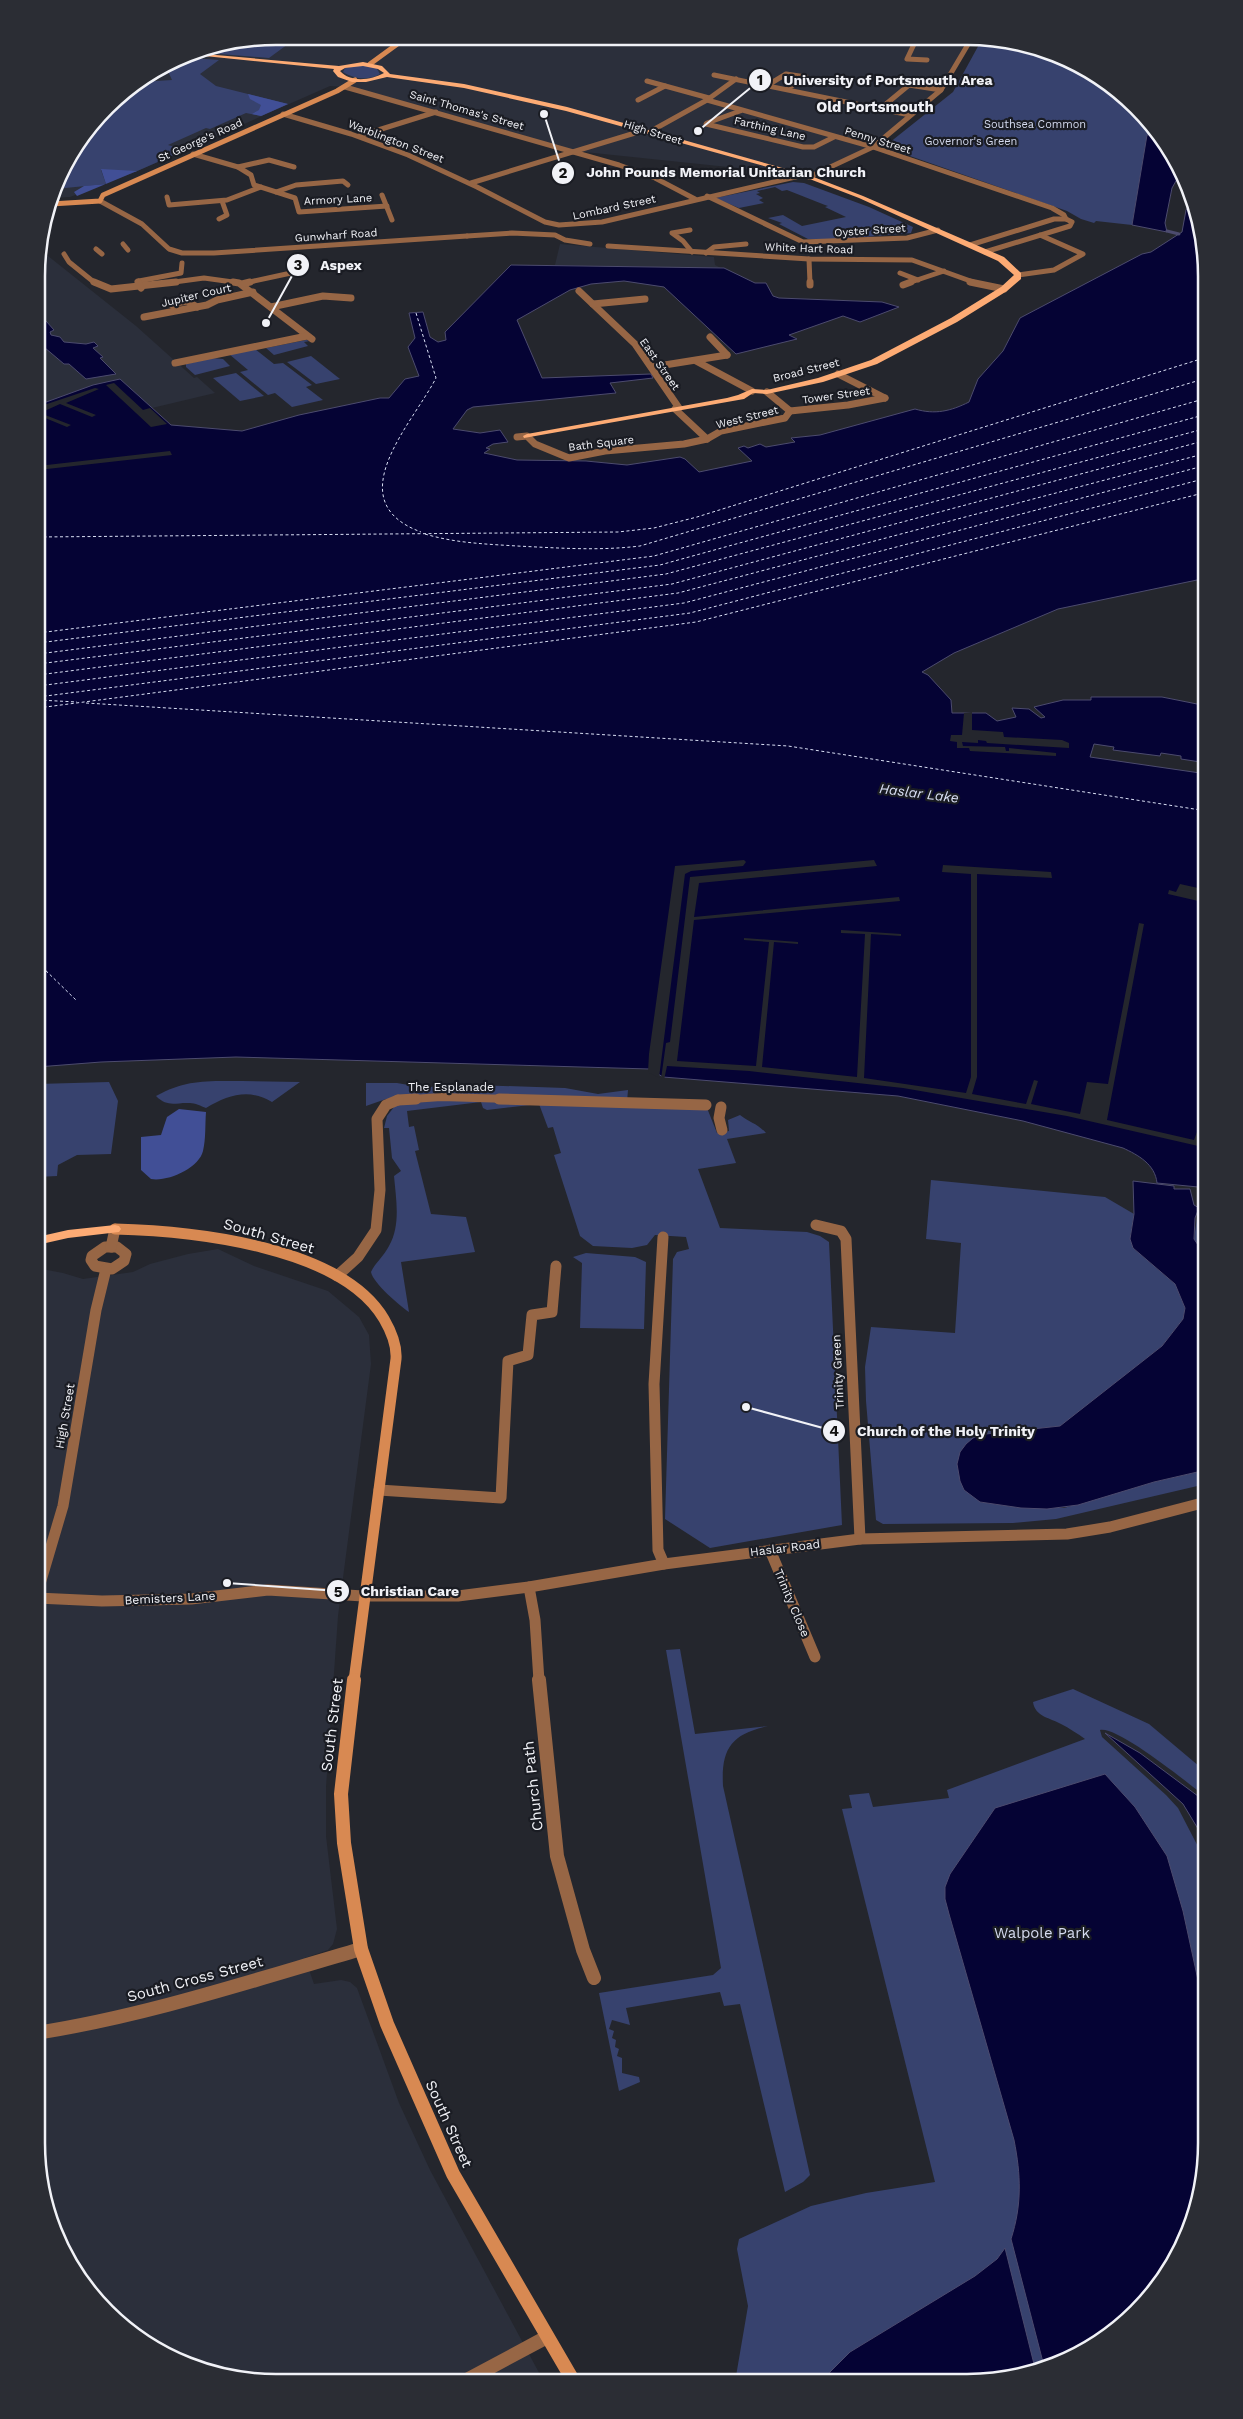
<svg xmlns="http://www.w3.org/2000/svg" width="1243" height="2419" viewBox="0 0 1243 2419" font-family="'Work Sans',sans-serif">
  <rect width="100%" height="100%" fill="#24262d"/>
  <g fill="#2b2f3b">
    <path d="M276,36L970,41L941,90L873,147L804,175L575,151L345,87L330,86L135,172L70,197L52,198L61,169L118,96L184,54Z"/>
    <path d="M560,244L714,257L715,265L721,268L555,265Z"/>
    <path d="M38,248L136,326L194,378L197,377L215,393L152,408L120,379L38,405Z"/>
    <path d="M218,1249L254,1266L328,1291L359,1317L369,1335L371,1364L338,1616L326,1787V1836L337,1929L333,1944L328,1950L305,1958L314,1984L341,1980L350,1982L357,1988L399,2103L430,2170L544,2382L244,2381L170,2358L118,2324L77,2277L49,2220L36,2143L37,1268L63,1273L83,1279L133,1272L150,1264L188,1254Z"/>
  </g>
  <g fill="#37426e">
    <path d="M276,36H299L269,58L196,52L250,44Z"/>
    <path d="M981,41H1014L1074,61L1112,87L1109,91L1120,92L1125,96L1159,134L1147,135L1132,225L1096,221L1094,223L1081,219L1067,211L887,148L886,146L894,139L953,92Z"/>
    <path d="M180,57L219,60L200,74L216,86L288,104L261,116L246,113L210,129L206,128L168,145L185,150L135,172L101,170L106,184L55,189L61,169L118,96L125,91L135,92L129,89L140,82L172,80L167,69L174,68L173,65L168,64Z"/>
    <path d="M359,65L376,67L380,74C369,81 354,79 343,72L345,68Z"/>
    <path d="M793,182L804,183L869,207L913,227L911,233L830,240L808,239L779,224L782,223L768,218L783,215L802,226L846,217L825,207L828,206L825,205L787,190L782,191L775,187L757,191L760,193L756,194L763,198L759,200L764,203L739,208L715,198Z"/>
    <path d="M306,340L310,341L304,342L308,346L274,355L266,348Z"/>
    <path d="M255,349L274,364L283,363L312,385L306,387L323,400L292,407L275,393L268,395L240,372L248,370L229,354Z"/>
    <path d="M311,356L340,379L316,384L287,362Z"/>
    <path d="M212,358L223,359L230,366L195,375L186,367V364Z"/>
    <path d="M236,373L264,396L240,401L213,378Z"/>
    <path d="M242,1081L300,1082L272,1102C249,1088 228,1095 206,1108C201,1106 195,1103 190,1103C176,1102 168,1108 156,1096C186,1079 209,1081 242,1081Z"/>
    <path d="M109,1082L118,1101L111,1154L77,1155L58,1165L57,1176L37,1177V1084Z"/>
    <path d="M366,1083H397L426,1088L446,1084L565,1088L598,1094L628,1090L627,1102L707,1108L717,1133L729,1131L728,1120L740,1115C749,1122 758,1124 766,1133L727,1139L736,1163L698,1169L720,1228L807,1232L820,1236L829,1242L842,1525L710,1548L665,1519L673,1259L677,1252L689,1249L686,1237L655,1235L647,1245L632,1248L593,1246L580,1236L554,1155L561,1153L553,1127L548,1128L539,1104L487,1110L483,1108L481,1102L407,1111L409,1127L414,1126L419,1150L415,1151L431,1214L466,1217L475,1252L401,1262L409,1312C400,1306 373,1283 371,1272C375,1263 384,1256 389,1246C401,1225 396,1199 394,1176L401,1171L392,1158L389,1128H384L387,1116L394,1107L386,1099L366,1106Z"/>
    <path d="M931,1180L1105,1197L1134,1214L1130,1238L1133,1248L1175,1284L1185,1308L1183,1319L1162,1346L1060,1427L986,1434L973,1438L980,1502L1021,1508H1064L1154,1482L1206,1470V1484L1056,1519L1013,1523L883,1524L876,1520L866,1401L865,1367L871,1327L955,1333L961,1243L926,1239Z"/>
    <path d="M1206,1185V1257L1194,1239L1201,1190Z"/>
    <path d="M586,1253L635,1257L646,1262L644,1329L580,1328L582,1263L573,1257Z"/>
    <path d="M680,1649L695,1734L768,1726C731,1734 721,1749 723,1786L810,2175L803,2182L785,2192L740,2004L724,2006L720,1992L626,2008L630,2025L612,2020L609,2029L614,2031L612,2038L616,2040L615,2047L619,2049L617,2056L622,2058V2073L639,2077L640,2082L619,2091L599,1993L713,1975L721,1968L666,1650Z"/>
    <path d="M1073,1689L1149,1724L1206,1772V1797C1189,1784 1118,1726 1100,1730L1102,1737L1166,1795L1178,1808L1206,1862V2159L1189,2235L1157,2289L1101,2342L1044,2370L967,2383L735,2382L748,2306L737,2249L739,2239L811,2206L866,2193L935,2182L842,1809L852,1808L849,1795L869,1793L873,1807L949,1798L947,1790L1085,1739C1078,1734 1069,1728 1061,1724C1051,1718 1035,1717 1033,1702Z"/>
  </g>
  <g fill="#414f96">
    <path d="M248,94L288,104L261,116L252,114L259,110L261,105L250,99Z"/>
    <path d="M101,169L137,171L77,196L74,192L84,186L106,184Z"/>
    <path d="M179,1109L206,1112C205,1124 206,1139 203,1151C199,1168 168,1182 151,1179L141,1170V1137L161,1135L167,1117Z"/>
  </g>
  <g fill="#050334" stroke="#4c4b6e">
    <path d="M1159,134L1167,143L1181,172L1172,188L1165,223L1167,232L1132,225L1147,135Z"/>
    <path d="M1194,200L1207,276V574L1197,580L1058,609L954,653L922,672L928,675L951,700L952,713H986L997,721L1016,717L1012,708L1029,709L1041,718L1045,717L1034,707L1063,700H1091V697H1162L1197,704L1201,701L1207,702V763L1181,759V756L1161,753L1160,756L1113,750L1114,747L1094,744L1090,757L1207,774L1206,1173L1200,1180L1198,1187L1157,1183C1155,1164 1138,1155 1123,1148L1023,1121L898,1096L663,1077L650,1069L236,1057L101,1062L37,1067L38,405L93,385L120,379L171,425L242,431L299,415L380,398H389L405,379L419,376L408,347L415,338L409,313L423,312L430,337L438,342L446,340L445,332L511,265L724,268L755,283H766L773,296L779,298L882,302L899,307L860,322L843,316L789,335L797,339L736,354L664,287L624,281L591,284L570,290L517,320L542,378L651,374L653,378L610,383L616,393L473,407L467,410L453,429L480,433L500,430L508,442L493,444L486,448L490,449L484,453L517,460L586,461L627,465L680,457L685,459L699,472L752,461L738,448L744,446L748,448L760,444L766,447L795,442L791,438L820,435L915,409C935,415 951,411 969,402L978,379L1003,351L1020,318L1142,254L1151,252L1182,232L1186,210Z"/>
    <path d="M38,312L54,330L50,332L51,335L60,337L64,342L86,344L94,342L98,346L93,348L103,357L100,358L116,374L86,379L69,364H64L38,342Z"/>
    <path d="M1133,1181L1174,1186V1189H1190L1194,1205L1199,1208L1195,1218L1194,1239L1206,1257V1470L1154,1482L1078,1505L1047,1509L1021,1508L980,1502L964,1490L960,1481L957,1464L960,1452L966,1444L973,1438L986,1434L1060,1426L1162,1346L1183,1319L1185,1308L1175,1284L1133,1248L1130,1239L1134,1214Z"/>
    <path d="M1105,1733L1140,1753L1206,1802V1842L1183,1804Z"/>
    <path d="M1105,1774L1135,1807L1167,1856L1183,1911L1206,2017V2159L1189,2235L1157,2289L1101,2342L1045,2370L1011,2239C1022,2205 1021,2175 1014,2140L949,1914L945,1899V1887L950,1874L995,1808Z"/>
    <path d="M1005,2248L1036,2372L967,2383L824,2382L830,2372L850,2352L975,2276L997,2259Z"/>
  </g>
  <g fill="#24262d">
    <path d="M114,383L143,410L150,408L167,424L151,427L106,385Z"/>
    <path d="M95,388L99,389L66,403L96,415L92,417L60,404L40,413L71,425L67,427L38,415V407Z"/>
    <path d="M170,451L172,455L38,470V466Z"/>
    <path d="M972,712V730L1003,732L1004,737L1062,740L1069,743V748L987,743L986,741L978,740V743L962,742L963,746L1005,747L1006,751H1009V748L1056,753V756L970,751L969,748H957V742L950,741L951,735H962L964,713Z"/>
    <path d="M744,860L746,862L743,866L691,871L685,874L659,1078L648,1072L649,1054L675,866Z"/>
    <path d="M874,860L877,866L699,883L694,917L899,897L900,901L694,920L677,1061L756,1066L769,942L744,940V938L798,942V944L774,942L762,1067L857,1077L865,934L841,933V930L901,934V936L871,934L864,1078L966,1093L971,1077V874L942,872L943,865L1051,872L1052,878L977,874V1077L972,1094L1026,1104L1034,1080L1038,1081L1031,1104L1080,1114L1087,1082L1108,1084L1139,923L1144,924L1107,1120L1194,1140L1207,1105V1126L1202,1141L1207,1143V1148L1067,1116L903,1088L749,1071L667,1066L664,1080L661,1079L666,1043L670,1042L690,877Z"/>
    <path d="M1180,884L1207,890V903L1168,894L1169,890L1176,892Z"/>
  </g>
  <g fill="none" stroke-linecap="round" stroke-linejoin="round">
    <path stroke="#4c4b6e" stroke-width="3" d="M1167,231L1179,234"/>
    <g stroke="#dae0f5" stroke-width="1" stroke-dasharray="3 2.5" stroke-linecap="butt">
      <path d="M416,313L436,378C413,423 337,501 421,532"/>
      <path d="M425,534C455,543 485,544 517,546C558,548 599,551 640,546L1207,378"/>
      <path d="M38,537L618,532L654,528L697,517L1207,357"/>
      <path d="M38,633L654,556L1207,398"/>
      <path d="M38,643L660,565L1207,414"/>
      <path d="M38,654L666,574L1207,428"/>
      <path d="M38,664L672,584L1207,440"/>
      <path d="M38,675L678,593L1207,453"/>
      <path d="M38,686L684,603L1207,465"/>
      <path d="M38,697L690,613L1207,478"/>
      <path d="M38,700L77,702"/>
      <path d="M86,703L788,746L1207,811"/>
      <path d="M38,708L696,622L1207,492"/>
      <path d="M38,963L77,1001"/>
    </g>
    <path stroke="#976645" stroke-width="8" d="M398,1100L441,1097L540,1100"/>
    <g stroke="#976645" stroke-width="11">
      <path d="M499,1099L706,1105"/>
      <path d="M398,1100L416,1099"/>
      <path d="M105,1247H117L126,1254L124,1261L112,1269L95,1266L91,1260L92,1256Z"/>
      <path d="M111,1247L115,1229"/>
      <path d="M37,1594L63,1506L96,1310L106,1269"/>
      <path d="M37,1598L102,1601L191,1599L268,1590L363,1596"/>
    </g>
    <path stroke="#976645" stroke-width="14" d="M465,2381L547,2337"/>
    <g stroke="#976645" stroke-width="5">
      <path d="M916,40L907,59L927,60"/>
      <path d="M714,75L910,115"/>
      <path d="M647,81L709,98"/>
      <path d="M768,85L786,74L806,77L787,89"/>
      <path d="M345,87L619,165L655,178L695,199"/>
      <path d="M638,100L665,86"/>
      <path d="M707,100L873,147L1052,208L1064,215L1066,219"/>
      <path d="M880,109L909,85L941,90"/>
      <path d="M283,114L351,134L408,155L477,187L545,222L559,225L602,222L804,175"/>
      <path d="M707,123L740,111"/>
      <path d="M706,124L803,147H814L834,137"/>
      <path d="M651,131L707,100L736,79"/>
      <path d="M359,136L436,112"/>
      <path d="M193,154L238,167L251,175L254,185L295,198L299,212L387,206"/>
      <path d="M238,167L269,160L294,167"/>
      <path d="M809,177L873,147L941,90L970,41"/>
      <path d="M471,183L635,133"/>
      <path d="M276,192L296,185L343,181L348,185"/>
      <path d="M382,195L392,220"/>
      <path d="M707,196L803,242L907,238L938,230"/>
      <path d="M167,197L169,205L227,200L261,187"/>
      <path d="M219,219L227,215L222,201"/>
      <path d="M690,230L672,233L683,241L692,252"/>
      <path d="M467,236L512,233L555,235L565,240L590,244"/>
      <path d="M123,244L128,250"/>
      <path d="M970,245L1054,219H1066L1072,222L1070,226L985,252"/>
      <path d="M608,246L809,259L912,260L976,283"/>
      <path d="M96,249L102,254"/>
      <path d="M706,253L714,247L746,244"/>
      <path d="M64,254L69,262L95,283"/>
      <path d="M809,259L810,283"/>
      <path d="M900,273L918,280"/>
      <path d="M1018,275L1054,270L1083,254L1040,235"/>
      <path d="M138,283L139,281L181,273L182,263"/>
      <path d="M167,283L204,278L240,283"/>
      <path d="M245,283L291,273L302,265"/>
      <path d="M908,283L944,271"/>
    </g>
    <g stroke="#976645" stroke-width="7">
      <path d="M94,282L111,289L176,282"/>
      <path d="M138,282L141,288"/>
      <path d="M233,282L239,283L312,339"/>
      <path d="M810,282V285"/>
      <path d="M970,282L1004,289"/>
      <path d="M242,284L250,282"/>
      <path d="M903,285L911,282"/>
      <path d="M579,291L635,344L679,408"/>
      <path d="M593,304L645,299"/>
      <path d="M271,307L323,296L351,298"/>
      <path d="M178,310L171,304L187,301L197,307"/>
      <path d="M144,317L207,305L217,300L253,292"/>
      <path d="M710,337L727,355"/>
      <path d="M696,361L752,391"/>
      <path d="M175,363L307,336"/>
      <path d="M652,367L727,355"/>
      <path d="M838,374L885,398"/>
      <path d="M767,392L790,411"/>
      <path d="M675,409L707,439"/>
      <path d="M790,411L848,405L885,398"/>
      <path d="M517,437L527,436L535,444L569,458L605,451L684,444L707,439L721,431L785,418L790,411"/>
    </g>
    <g stroke="#976645" stroke-width="11">
      <path d="M721,1107L719,1118L722,1130"/>
      <path d="M816,1225L841,1231L846,1239L860,1539"/>
      <path d="M663,1237L654,1384L658,1550L664,1564"/>
      <path d="M337,1276L358,1257L376,1230L380,1190L377,1119L386,1105L398,1100"/>
      <path d="M379,1490L501,1498L508,1361L528,1355L532,1315L552,1312L556,1266"/>
      <path d="M770,1550L815,1657"/>
      <path d="M529,1587L535,1620L539,1681"/>
    </g>
    <g stroke="#976645" stroke-width="14">
      <path d="M539,1680L557,1856L583,1950L594,1978"/>
      <path d="M36,2033C146,2016 254,1980 361,1949"/>
    </g>
    <path stroke="#976645" stroke-width="5" d="M100,201L142,224L169,249L182,253H214L467,236"/>
    <path stroke="#976645" stroke-width="11" d="M363,1596H458L529,1587L664,1564L860,1539L1067,1534L1110,1527L1206,1502"/>
    <g stroke="#d88952" stroke-width="5">
      <path d="M370,64L407,37"/>
      <path d="M51,204L100,201L103,195L337,91L355,80"/>
    </g>
    <path stroke="#d88952" stroke-width="11" d="M115,1229C192,1231 341,1246 384,1319C391,1331 397,1345 396,1359L354,1681"/>
    <path stroke="#d88952" stroke-width="14" d="M354,1680L341,1794L344,1843L361,1949L387,2024L453,2174L574,2382"/>
    <g fill="#fdab74" fill-rule="evenodd">
      <path d="M193,53L339,66L363,62L382,66L390,74L464,84L567,107L811,176L863,196L1004,257L1021,273V279L1007,291L957,322L877,364L823,382L767,394L753,393L744,399L727,402L524,438L523,436L527,434L727,398L738,395L752,389L767,390L818,378L871,360L951,318L1001,287L1014,275L998,261L859,198L807,178L566,111L464,88L387,77L366,82H352L338,77L333,71L334,69L185,54ZM363,66L378,69L384,73C371,80 351,83 340,71L345,68Z"/>
      <path d="M115,1225L119,1226L121,1229L119,1232L68,1238L37,1245V1237L68,1230Z"/>
    </g>
  </g>
  <g text-anchor="middle" stroke-width="4.5" stroke-linejoin="round" paint-order="stroke">
    <g font-size="11" fill="#f1f2f7" stroke="#1a1c23">
      <text transform="translate(467 110) rotate(16)" y="4">Saint Thomas's Street</text>
      <text transform="translate(770 128) rotate(13)" y="4">Farthing Lane</text>
      <text transform="translate(653 132) rotate(17)" y="4">High Street</text>
      <text transform="translate(200 140) rotate(-24)" y="4">St George's Road</text>
      <text transform="translate(878 140) rotate(17)" y="4">Penny Street</text>
      <text transform="translate(396 141) rotate(21)" y="4">Warblington Street</text>
      <text transform="translate(338 199) rotate(-3)" y="4">Armory Lane</text>
      <text transform="translate(614 207) rotate(-12)" y="4">Lombard Street</text>
      <text transform="translate(870 230) rotate(-4)" y="4">Oyster Street</text>
      <text transform="translate(336 235) rotate(-4)" y="4">Gunwharf Road</text>
      <text transform="translate(809 248) rotate(2)" y="4">White Hart Road</text>
      <text transform="translate(196 295) rotate(-13)" y="4">Jupiter Court</text>
      <text transform="translate(660 364) rotate(55)" y="4">East Street</text>
      <text transform="translate(806 370) rotate(-14)" y="4">Broad Street</text>
      <text transform="translate(836 395) rotate(-8)" y="4">Tower Street</text>
      <text transform="translate(747 417) rotate(-14)" y="4">West Street</text>
      <text transform="translate(601 443) rotate(-7)" y="4">Bath Square</text>
    </g>
    <g font-size="11" fill="#d5dbf0" stroke="#1a1c23">
      <text x="1035" y="128">Southsea Common</text>
      <text x="971" y="145">Governor's Green</text>
    </g>
    <g font-size="12" fill="#f1f2f7" stroke="#1a1c23">
      <text x="451" y="1091">The Esplanade</text>
      <text transform="translate(838 1372) rotate(-93)" y="4">Trinity Green</text>
      <text transform="translate(65 1416) rotate(-80)" y="4">High Street</text>
      <text transform="translate(785 1548) rotate(-7)" y="4">Haslar Road</text>
      <text transform="translate(170 1598) rotate(-3)" y="4">Bemisters Lane</text>
      <text transform="translate(792 1603) rotate(67)" y="4">Trinity Close</text>
    </g>
    <g font-size="14" font-style="italic" fill="#dae0f5" stroke="#1a1c23">
      <text transform="translate(919 793) rotate(7)" y="5">Haslar Lake</text>
    </g>
    <g font-size="15" font-weight="bold" fill="#f1f2f7" stroke="#1a1c23">
      <text x="875" y="112">Old Portsmouth</text>
    </g>
    <g font-size="15" fill="#f1f2f7" stroke="#1a1c23">
      <text transform="translate(269 1236) rotate(16)" y="5">South Street</text>
      <text transform="translate(332 1725) rotate(-83)" y="5">South Street</text>
      <text transform="translate(533 1786) rotate(-96)" y="5">Church Path</text>
      <text transform="translate(195 1979) rotate(-15)" y="5">South Cross Street</text>
      <text transform="translate(449 2124) rotate(66)" y="5">South Street</text>
    </g>
    <g font-size="15" fill="#d5dbf0" stroke="#1a1c23">
      <text x="1042" y="1938">Walpole Park</text>
    </g>
  </g>
  <path d="M0 0H1243V2419H0ZM276 45H967A231 231 0 0 1 1198 276V2143A231 231 0 0 1 967 2374H276A231 231 0 0 1 45 2143V276A231 231 0 0 1 276 45Z" fill="#2b2d34" fill-rule="evenodd"/>
  <path fill="none" stroke="#f1f2f7" stroke-width="2.5" d="M276 45H967A231 231 0 0 1 1198 276V2143A231 231 0 0 1 967 2374H276A231 231 0 0 1 45 2143V276A231 231 0 0 1 276 45Z"/>
  <path fill="none" stroke="#f1f2f7" stroke-width="2" d="M698 131L760 80M544 114L563 173M266 323L298 265M746 1407L834 1431M227 1583L338 1591"/>
  <g fill="#f1f2f7" stroke="#1a1c23" stroke-width="2">
    <circle cx="698" cy="131" r="5"/>
    <circle cx="544" cy="114" r="5"/>
    <circle cx="266" cy="323" r="5"/>
    <circle cx="746" cy="1407" r="5"/>
    <circle cx="227" cy="1583" r="5"/>
    <circle cx="760" cy="80" r="12"/>
    <circle cx="563" cy="173" r="12"/>
    <circle cx="298" cy="265" r="12"/>
    <circle cx="834" cy="1431" r="12"/>
    <circle cx="338" cy="1591" r="12"/>
  </g>
  <g font-size="15" text-anchor="middle" font-weight="bold" fill="#111">
    <text x="760" y="85">1</text>
    <text x="563" y="178">2</text>
    <text x="298" y="270">3</text>
    <text x="834" y="1436">4</text>
    <text x="338" y="1597">5</text>
  </g>
  <g font-size="14" text-anchor="middle" font-weight="bold" fill="#f1f2f7" stroke="#1a1c23" stroke-width="4.5" stroke-linejoin="round" paint-order="stroke">
    <text x="888" y="85">University of Portsmouth Area</text>
    <text x="726" y="177">John Pounds Memorial Unitarian Church</text>
    <text x="341" y="270">Aspex</text>
    <text x="946" y="1436">Church of the Holy Trinity</text>
    <text x="410" y="1596">Christian Care</text>
  </g>
</svg>
